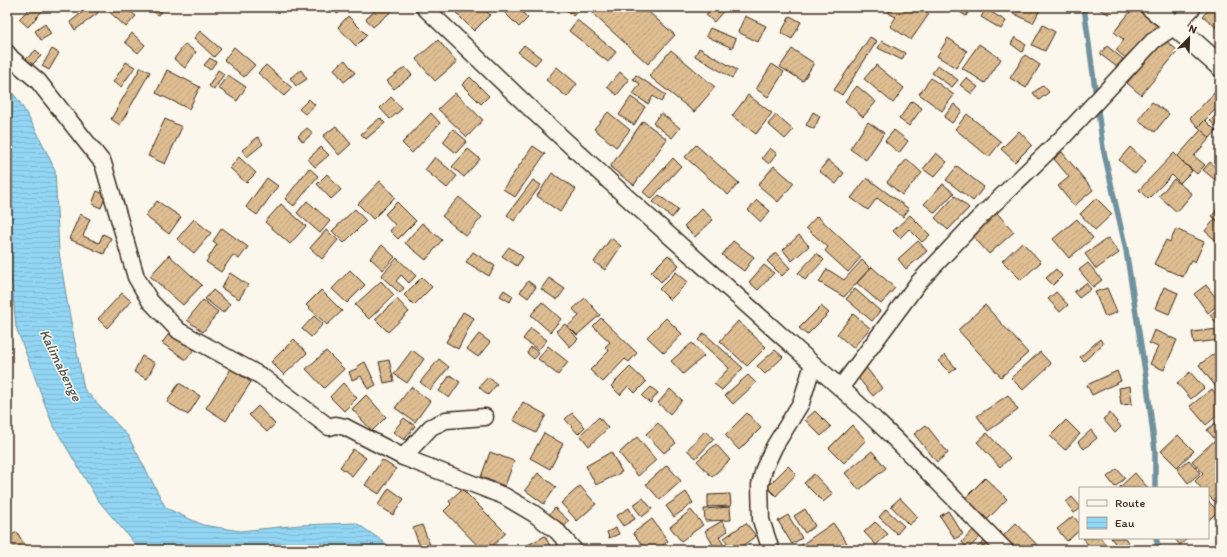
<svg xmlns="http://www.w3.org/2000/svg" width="1227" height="557" viewBox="0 0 1227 557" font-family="Itim,sans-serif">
  <defs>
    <pattern id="water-rules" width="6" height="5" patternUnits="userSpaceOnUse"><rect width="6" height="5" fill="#92d6f4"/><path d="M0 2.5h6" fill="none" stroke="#7fb8d1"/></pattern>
    <pattern id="building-hatch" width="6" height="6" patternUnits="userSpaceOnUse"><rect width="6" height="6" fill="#dfbe92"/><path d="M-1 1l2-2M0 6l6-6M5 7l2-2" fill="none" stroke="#c0a37d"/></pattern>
  </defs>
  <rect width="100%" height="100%" fill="#fbf7ec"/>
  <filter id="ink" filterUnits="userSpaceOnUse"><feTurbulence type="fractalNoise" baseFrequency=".025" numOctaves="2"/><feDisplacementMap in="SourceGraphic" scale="8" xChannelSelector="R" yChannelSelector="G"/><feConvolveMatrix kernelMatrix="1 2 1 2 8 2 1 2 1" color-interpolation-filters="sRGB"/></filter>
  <g filter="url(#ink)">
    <path fill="url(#water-rules)" stroke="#6f919e" d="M7,86L19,101L37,132L55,170L59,252L67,301L84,389L128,436L166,508L203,525L240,531L300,525L356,523L387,544L390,550H140L97,499L52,423L16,327L12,285L7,258Z"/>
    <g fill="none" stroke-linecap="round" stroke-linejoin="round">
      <g stroke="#6f919e" stroke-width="5.5">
        <path d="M1084,7L1103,148L1126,250L1147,384L1155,451V488"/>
        <path d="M1156,538L1159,550"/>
      </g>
    </g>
    <g fill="url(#building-hatch)" stroke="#3b2a1e">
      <path d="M31,7H40L43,10L28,27L19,19Z"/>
      <path d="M89,7H94L98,13L75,30L70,22Z"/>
      <path d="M106,7H125L136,16L126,27L105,8Z"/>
      <path d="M151,7H165L158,15L150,9Z"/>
      <path d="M333,7H349L337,14Z"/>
      <path d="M379,7H391L393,10L373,27L366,19Z"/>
      <path d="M452,7H482L490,15L474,31L451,8Z"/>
      <path d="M507,7H517L528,18L519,27L503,11Z"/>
      <path d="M563,7H582L573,16Z"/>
      <path d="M599,7H643L675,35L648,64L593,14Z"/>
      <path d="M712,7H723L725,9L714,22L706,15Z"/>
      <path d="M892,7H918L929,14L911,40L890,26L896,17L888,13Z"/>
      <path d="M952,7H972L966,16Z"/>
      <path d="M1013,7H1039L1041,8L1033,23L1011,12Z"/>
      <path d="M1095,7H1113L1109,14Z"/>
      <path d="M1134,7L1157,25L1129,61L1116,50L1124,40L1114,32Z"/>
      <path d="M1211,7H1220L1219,30L1203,16Z"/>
      <path d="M986,9L1006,21L1001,29L981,17Z"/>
      <path d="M348,16L367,35L356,46L338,27Z"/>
      <path d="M745,16L766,26L758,42L738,32Z"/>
      <path d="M790,16L801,22L792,39L781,33Z"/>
      <path d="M577,20L616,52L608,62L569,31Z"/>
      <path d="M45,24L51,34L41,40L35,31Z"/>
      <path d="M1043,25L1055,32L1045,51L1032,45Z"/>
      <path d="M710,28L736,39L732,48L706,36Z"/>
      <path d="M200,31L221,49L214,57L194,38Z"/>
      <path d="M132,33L145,45L138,53L125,42Z"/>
      <path d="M870,37L877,41L842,95L834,90Z"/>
      <path d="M1015,37L1026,45L1022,52L1011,44Z"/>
      <path d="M948,38L967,51L956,68L937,56Z"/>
      <path d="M1164,39L1178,51L1141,95L1127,83Z"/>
      <path d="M438,40L457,62L435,81L416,59Z"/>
      <path d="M882,41L905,53L902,60L878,48Z"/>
      <path d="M185,44L196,52L185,68L174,59Z"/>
      <path d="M979,44L1001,59L985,83L962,68Z"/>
      <path d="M524,45L541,58L535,65L518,52Z"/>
      <path d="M1107,46L1123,59L1117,67L1100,54Z"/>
      <path d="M234,47L255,65L244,77L224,60Z"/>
      <path d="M699,48L737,70L732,78L695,56Z"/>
      <path d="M52,49L59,53L49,70L42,66Z"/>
      <path d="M792,49L814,63L803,81L780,67Z"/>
      <path d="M36,50L41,56L32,65L26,59Z"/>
      <path d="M671,50L715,87L694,112L649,76Z"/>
      <path d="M1025,55L1040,65L1026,88L1010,78Z"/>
      <path d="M210,58L216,62L210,70L204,65Z"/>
      <path d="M345,60L355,73L344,82L334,69Z"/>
      <path d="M126,62L135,67L121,87L113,82Z"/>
      <path d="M772,64L784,72L768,97L756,89Z"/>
      <path d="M266,65L292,88L284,96L258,73Z"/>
      <path d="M876,65L904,88L893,103L864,79Z"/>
      <path d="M938,65L958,80L952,87L932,73Z"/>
      <path d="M141,67L150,72L120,125L111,119Z"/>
      <path d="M405,67L412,75L394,89L387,81Z"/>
      <path d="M557,67L577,84L567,97L546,80Z"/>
      <path d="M167,70L200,87L189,109L156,93Z"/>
      <path d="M218,70L224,74L214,90L209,86Z"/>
      <path d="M301,70L307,79L296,86L290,78Z"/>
      <path d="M620,72L629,80L617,95L607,87Z"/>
      <path d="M228,75L246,87L237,101L218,88Z"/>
      <path d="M636,75L666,95L661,102L653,96L648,104L633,94L640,84L633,79Z"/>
      <path d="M470,77L489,96L481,104L462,85Z"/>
      <path d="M931,78L954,95L942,111L919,94Z"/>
      <path d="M966,78L978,87L972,94L960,85Z"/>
      <path d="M1043,85L1049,92L1039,100L1033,93Z"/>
      <path d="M857,86L876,102L863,117L845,101Z"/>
      <path d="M1220,87V105L1198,127L1190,118Z"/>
      <path d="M455,93L483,120L467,137L438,109Z"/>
      <path d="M748,95L772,113L756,134L732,116Z"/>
      <path d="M391,97L402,109L390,119L380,108Z"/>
      <path d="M631,97L645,107L634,125L619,115Z"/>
      <path d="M309,99L315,105L305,114L299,109Z"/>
      <path d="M912,101L922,108L909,126L899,119Z"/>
      <path d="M1152,102L1169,114L1155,132L1138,120Z"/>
      <path d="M954,104L962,111L952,123L944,117Z"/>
      <path d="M1220,111V122L1216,126L1210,121Z"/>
      <path d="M608,112L630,130L616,147L594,129Z"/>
      <path d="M813,112L820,116L814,129L806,125Z"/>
      <path d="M431,113L440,123L412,153L402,143Z"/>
      <path d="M661,113L680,128L672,138L653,123Z"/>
      <path d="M967,114L1001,142L989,157L955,129Z"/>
      <path d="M776,115L793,130L785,139L768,124Z"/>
      <path d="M380,118L385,123L366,139L361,134Z"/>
      <path d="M165,119L182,127L165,164L148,156Z"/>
      <path d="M1205,120L1216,131L1210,138L1198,127Z"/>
      <path d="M643,121L667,139L634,185L610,167Z"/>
      <path d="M868,122L884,133L866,160L850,149Z"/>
      <path d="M336,126L351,144L339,155L323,136Z"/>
      <path d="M307,128L313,133L303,142L298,136Z"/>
      <path d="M453,129L467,141L456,153L443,142Z"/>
      <path d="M894,130L908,141L899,153L885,141Z"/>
      <path d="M1201,130L1210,138L1194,156L1205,165L1197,174L1177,157Z"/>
      <path d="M1019,131L1032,145L1015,162L1001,149Z"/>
      <path d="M258,137L263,144L247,157L242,150Z"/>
      <path d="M696,145L739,183L728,195L685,157Z"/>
      <path d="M533,146L545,154L515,197L503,189Z"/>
      <path d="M321,147L329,155L315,167L308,159Z"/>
      <path d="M1130,147L1146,161L1135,174L1119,160Z"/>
      <path d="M770,148L777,154L769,164L762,158Z"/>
      <path d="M468,149L480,159L464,177L452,167Z"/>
      <path d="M1062,152L1093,190L1074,206L1058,186L1069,177L1054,159Z"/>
      <path d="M936,153L947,162L934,177L923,169Z"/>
      <path d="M1174,153L1192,171L1180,183L1172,175L1148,199L1139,190Z"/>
      <path d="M239,157L256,173L246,183L230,168Z"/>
      <path d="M435,157L457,176L447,188L425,170Z"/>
      <path d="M673,158L681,166L651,199L643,192Z"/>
      <path d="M907,159L922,173L902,195L887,182Z"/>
      <path d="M828,160L844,173L836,184L819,171Z"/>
      <path d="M1210,162L1219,170L1220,169V184L1203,170Z"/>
      <path d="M774,166L794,183L778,202L758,185Z"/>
      <path d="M957,166L984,187L973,201L946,180Z"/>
      <path d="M309,168L318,176L294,206L285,199Z"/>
      <path d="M552,173L576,189L560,212L537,196Z"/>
      <path d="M327,174L341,190L331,199L317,184Z"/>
      <path d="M267,178L278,186L257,215L246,207Z"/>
      <path d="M867,178L909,209L903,217L877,198L868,210L851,198Z"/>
      <path d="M1174,179L1192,194L1177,212L1159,196Z"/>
      <path d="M533,180L541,185L514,221L507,215Z"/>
      <path d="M380,181L395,197L373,219L358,204Z"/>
      <path d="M943,184L954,193L935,213L924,204Z"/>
      <path d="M97,191L106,195L101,208L92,204Z"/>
      <path d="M659,195L678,210L672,218L653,202Z"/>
      <path d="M955,196L969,208L948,230L935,218Z"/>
      <path d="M459,197L482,217L466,236L442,216Z"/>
      <path d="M1096,198L1112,214L1095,230L1080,214Z"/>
      <path d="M757,200L770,211L761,222L748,210Z"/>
      <path d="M157,201L181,217L169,234L145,216Z"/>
      <path d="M307,201L330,221L320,233L297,213Z"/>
      <path d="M397,202L416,221L398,239L390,231L395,225L385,214Z"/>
      <path d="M281,204L306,226L290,244L265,222Z"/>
      <path d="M1220,206V223L1212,216Z"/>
      <path d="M702,208L713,220L695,237L684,226Z"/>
      <path d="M355,209L366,221L344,243L332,231Z"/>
      <path d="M996,212L1014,232L989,254L971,234Z"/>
      <path d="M80,214L90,219L83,236L99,243L103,234L111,238L104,254L69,239Z"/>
      <path d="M910,215L930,235L922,242L909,229L900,238L893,231Z"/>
      <path d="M817,216L861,257L848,272L825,251L828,247L806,228Z"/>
      <path d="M194,219L211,233L194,253L177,239Z"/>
      <path d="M1077,219L1093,238L1069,258L1053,239Z"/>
      <path d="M1215,219L1220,223V244L1205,231Z"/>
      <path d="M422,223L442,240L426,260L405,243Z"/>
      <path d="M222,228L248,247L239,259L233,255L221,272L206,262L217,244L213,241Z"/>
      <path d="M1176,229L1204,242L1195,262L1191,260L1183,277L1154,264L1166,240L1170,242Z"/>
      <path d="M326,230L338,240L322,259L310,248Z"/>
      <path d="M799,235L809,246L792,261L783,250Z"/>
      <path d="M611,238L621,246L605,270L594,262Z"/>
      <path d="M1108,238L1119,253L1096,269L1085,254Z"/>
      <path d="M733,241L754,257L744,271L722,255Z"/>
      <path d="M918,241L927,251L906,269L898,259Z"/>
      <path d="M1022,242L1041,262L1021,280L1002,261Z"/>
      <path d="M382,245L395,257L383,270L370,258Z"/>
      <path d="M509,247L523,257L517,266L502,256Z"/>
      <path d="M473,252L495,266L489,276L466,262Z"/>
      <path d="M776,253L790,268L782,276L767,261Z"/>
      <path d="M817,253L824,260L805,280L798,273Z"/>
      <path d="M169,255L202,285L183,305L150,276Z"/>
      <path d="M668,255L679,265L661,282L651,272Z"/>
      <path d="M397,258L416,276L409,283L401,275L396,281L404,288L400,293L381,276Z"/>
      <path d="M862,260L870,268L844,297L819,282L827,269L844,280Z"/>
      <path d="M1088,263L1102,280L1093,287L1079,270Z"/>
      <path d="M764,265L774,273L758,290L749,282Z"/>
      <path d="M872,267L895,288L881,304L857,283Z"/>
      <path d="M1056,269L1062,276L1053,285L1046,278Z"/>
      <path d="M350,270L365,285L347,303L332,289Z"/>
      <path d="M676,272L688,282L670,300L659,289Z"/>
      <path d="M230,273L248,285L239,299L221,288Z"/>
      <path d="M422,277L432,287L414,305L404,295Z"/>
      <path d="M549,278L565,289L557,300L541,289Z"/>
      <path d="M381,281L394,295L369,319L355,305Z"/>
      <path d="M528,281L536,287L528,298L520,292Z"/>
      <path d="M1086,283L1091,289L1079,298L1074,292Z"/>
      <path d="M1206,285L1220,303L1208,313L1194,294Z"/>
      <path d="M1164,287L1178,293L1169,314L1155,308Z"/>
      <path d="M1107,288L1117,312L1105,317L1095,292Z"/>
      <path d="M855,289L880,311L872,321L846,299Z"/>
      <path d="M213,290L230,304L223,313L205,299Z"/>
      <path d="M321,290L342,311L327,325L306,305Z"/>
      <path d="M504,290L513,296L510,302L500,296Z"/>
      <path d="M1056,292L1068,305L1060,312L1048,299Z"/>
      <path d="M122,293L131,301L107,328L98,319Z"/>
      <path d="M585,298L600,315L577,335L568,326L579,316L573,309Z"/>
      <path d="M397,299L409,312L388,332L375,319Z"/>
      <path d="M203,300L218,312L203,332L187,320Z"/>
      <path d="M542,302L561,319L550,332L531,315Z"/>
      <path d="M985,305L1028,353L1001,377L958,330Z"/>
      <path d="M821,306L829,313L807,335L799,328Z"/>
      <path d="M1220,307V328L1210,315Z"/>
      <path d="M463,312L474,318L458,349L446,342Z"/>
      <path d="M853,314L870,328L853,348L837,334Z"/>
      <path d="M314,316L323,324L311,337L302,329Z"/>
      <path d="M601,318L637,353L629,362L625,359L603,382L590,370L609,351L605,347L610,342L593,326Z"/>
      <path d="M666,318L682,334L664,353L647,337Z"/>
      <path d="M738,321L766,347L747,366L720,341Z"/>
      <path d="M565,324L578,339L570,347L556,331Z"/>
      <path d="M531,328L547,340L538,350L523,339Z"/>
      <path d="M1218,329L1220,340L1194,343L1192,332Z"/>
      <path d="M1154,330L1177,340L1164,370L1150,364L1158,347L1149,343Z"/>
      <path d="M171,331L195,348L186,360L162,343Z"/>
      <path d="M704,333L743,368L722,390L714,384L729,368L698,340Z"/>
      <path d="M479,334L490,342L478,357L467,349Z"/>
      <path d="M294,339L307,353L284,375L271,362Z"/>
      <path d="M1100,339L1103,344L1084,361L1080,357Z"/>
      <path d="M692,343L704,356L683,374L671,361Z"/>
      <path d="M548,346L568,362L558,375L538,359Z"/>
      <path d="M531,347L539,353L534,359L527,353Z"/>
      <path d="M412,350L424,359L407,383L394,374Z"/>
      <path d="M775,350L783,357L765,374L757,366Z"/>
      <path d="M326,351L344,369L324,388L306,369Z"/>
      <path d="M1040,352L1051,364L1023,390L1011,378Z"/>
      <path d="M1215,353L1220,360V384L1216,387L1199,365Z"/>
      <path d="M945,355L956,368L950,373L938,361Z"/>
      <path d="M142,356L155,363L147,379L134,372Z"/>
      <path d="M439,359L449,367L430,390L420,382Z"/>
      <path d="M389,360L394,381L384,383L379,362Z"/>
      <path d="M365,362L376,385L368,389L361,376L352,380L349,372L358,368L357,366Z"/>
      <path d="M865,366L882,388L873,396L855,374Z"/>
      <path d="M630,367L646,382L635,393L628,386L620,395L611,386Z"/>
      <path d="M231,369L251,382L226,421L206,408Z"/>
      <path d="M1117,371L1121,381L1092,395L1087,385Z"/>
      <path d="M1190,372L1204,388L1191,399L1177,383Z"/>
      <path d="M450,375L460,382L449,398L439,391Z"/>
      <path d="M748,375L756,383L733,404L725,395Z"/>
      <path d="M488,377L497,384L488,395L479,387Z"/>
      <path d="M179,383L200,396L188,415L167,402Z"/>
      <path d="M343,383L357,398L344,411L330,397Z"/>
      <path d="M1130,386L1132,404L1121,405L1119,388Z"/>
      <path d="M411,387L430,401L415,422L395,408Z"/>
      <path d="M651,387L658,393L650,403L642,396Z"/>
      <path d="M670,389L682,400L670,414L658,403Z"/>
      <path d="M1212,389L1220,399V413L1206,425L1190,406Z"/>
      <path d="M366,395L386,417L372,431L352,409Z"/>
      <path d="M1008,395L1018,410L988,431L977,416Z"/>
      <path d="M523,402L546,415L536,433L513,420Z"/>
      <path d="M258,406L275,424L267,432L249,415Z"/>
      <path d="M815,411L831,427L821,436L805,420Z"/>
      <path d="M572,413L585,427L578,434L565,419Z"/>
      <path d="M747,413L761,428L739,450L725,435Z"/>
      <path d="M1110,413L1121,427L1115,433L1103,419Z"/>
      <path d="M599,417L608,428L589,446L580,435Z"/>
      <path d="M404,418L415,426L404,440L393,432Z"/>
      <path d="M1220,419V445L1207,430Z"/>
      <path d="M1066,420L1080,434L1065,450L1050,436Z"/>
      <path d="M658,423L676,443L664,453L646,434Z"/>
      <path d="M852,425L866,440L844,463L829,448Z"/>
      <path d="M926,425L948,453L937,462L914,434Z"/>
      <path d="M1091,430L1097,438L1084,449L1078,442Z"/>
      <path d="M705,431L714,439L696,458L687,450Z"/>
      <path d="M544,433L563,444L550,469L530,458Z"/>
      <path d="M987,433L1010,458L1000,467L977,442Z"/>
      <path d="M1178,435L1194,451L1177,467L1161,451Z"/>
      <path d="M637,437L656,460L638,476L619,453Z"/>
      <path d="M1214,441L1220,448V495L1214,501L1208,495V488H1201L1195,481L1203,473L1192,461Z"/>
      <path d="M716,444L730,460L712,477L697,461Z"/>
      <path d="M353,449L366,458L352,476L340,467Z"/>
      <path d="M872,451L886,468L859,490L845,473Z"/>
      <path d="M490,452L514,461L505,486L481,477Z"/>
      <path d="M611,452L622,472L596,485L586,466Z"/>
      <path d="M382,460L396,469L379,494L365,485Z"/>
      <path d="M1189,460L1200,473L1188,483L1177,469Z"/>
      <path d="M667,465L681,481L660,500L646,484Z"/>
      <path d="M788,466L796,474L776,496L767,487Z"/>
      <path d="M1117,469L1125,478L1115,487L1107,477Z"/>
      <path d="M538,473L556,487L544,504L525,490Z"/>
      <path d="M1135,473L1148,488H1119Z"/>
      <path d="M814,474L833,494L823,502L804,483Z"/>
      <path d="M985,478L1007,499L987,520L965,498Z"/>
      <path d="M580,486L596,504L577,521L561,503Z"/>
      <path d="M389,488L404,499L393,515L378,505Z"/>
      <path d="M462,489L506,533L488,550H482L444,511L451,504L449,501Z"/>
      <path d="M686,492L693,503L674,517L666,506Z"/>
      <path d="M730,494L731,506L708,507V495Z"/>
      <path d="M1072,497L1080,506V509L1074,513L1066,502Z"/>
      <path d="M643,498L652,509L642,517L633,505Z"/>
      <path d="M900,498L918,517L909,525L891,506Z"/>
      <path d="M1208,501L1218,511L1208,521Z"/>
      <path d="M730,507L731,520L705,521L704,509Z"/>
      <path d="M555,508L569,521L563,528L549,515Z"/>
      <path d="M629,508L635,519L623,526L616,516Z"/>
      <path d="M805,509L815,526L805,533L794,516Z"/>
      <path d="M886,509L904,526L897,534L879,517Z"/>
      <path d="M691,510L703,525L681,541L670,527Z"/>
      <path d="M948,511L963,534L955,539L940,516Z"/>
      <path d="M788,515L802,538L792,544L778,521Z"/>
      <path d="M1073,516L1080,524V530L1067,541L1057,529Z"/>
      <path d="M652,519L668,541L657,550H646L633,533Z"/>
      <path d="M722,521L728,531L719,537L726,549L716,550L705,531Z"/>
      <path d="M875,522L888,534L876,545L864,532Z"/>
      <path d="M746,523L756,536L736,550H732L724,538Z"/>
      <path d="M833,523L849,546L843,550H794Z"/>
      <path d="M1016,523L1042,550H1015L1002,537Z"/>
      <path d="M422,525L430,545L421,549L413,528Z"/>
      <path d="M616,528L619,534L609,538L607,532Z"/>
      <path d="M973,530L980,537L968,549L962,542Z"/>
      <path d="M17,532L27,550H7V538Z"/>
      <path d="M545,536L550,546L542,550H518Z"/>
      <path d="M1083,538H1101L1108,548L1105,550H1092Z"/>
      <path d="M1111,538H1125L1129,544L1120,550Z"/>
      <path d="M1174,538H1188L1180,545Z"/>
      <path d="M986,540L994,550H974Z"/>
    </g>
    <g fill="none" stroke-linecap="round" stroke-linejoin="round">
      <g stroke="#3b2a1e" stroke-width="19">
        <g id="minor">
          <path d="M424,7L534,112L632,202L813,364C881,421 942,487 1005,550"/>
          <path d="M7,53L11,58L38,81L103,163L136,277L150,301L179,331L261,376L329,427L336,425L345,427L403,457L504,496L533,513L557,531L574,550"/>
          <path d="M841,387L918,283L978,219L1062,138L1153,41L1175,26L1193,7"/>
          <path d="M403,457L431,427L446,420L485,417"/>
          <path d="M771,550L761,520L760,485L764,469L774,447L801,403L813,364"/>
        </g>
      </g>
      <g stroke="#3b2a1e" stroke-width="23">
        <path id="tertiary" d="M1151,7L1175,26L1220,66"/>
      </g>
      <use href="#minor" stroke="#fbf7ec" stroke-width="16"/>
      <use href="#tertiary" stroke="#fbf7ec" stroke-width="20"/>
    </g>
  </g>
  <g text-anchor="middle" stroke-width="3" stroke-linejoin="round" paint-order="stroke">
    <g font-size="14" font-style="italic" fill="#515554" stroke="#fbf7ec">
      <text transform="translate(61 365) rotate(64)" y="5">Kalimabenge</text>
    </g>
  </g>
  <rect width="1227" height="557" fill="none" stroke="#fbf7ec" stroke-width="24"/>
  <rect x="12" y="12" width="1203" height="533" fill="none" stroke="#3b2a1e" stroke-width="1.5" filter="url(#ink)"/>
  <rect x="1079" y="487" width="130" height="52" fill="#fbf7ec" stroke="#aea59a"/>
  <rect x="1087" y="500" width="20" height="6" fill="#fbf7ec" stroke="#aea59a"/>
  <text x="1115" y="507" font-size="12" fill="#3b2a1e">Route</text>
  <rect x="1087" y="517" width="20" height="12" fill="url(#water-rules)" stroke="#aea59a"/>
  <text x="1115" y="527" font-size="12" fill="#3b2a1e">Eau</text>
  <g transform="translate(1189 38) rotate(23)" stroke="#fbf7ec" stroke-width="3" paint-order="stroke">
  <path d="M0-3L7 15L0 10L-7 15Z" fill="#3b2a1e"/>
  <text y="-6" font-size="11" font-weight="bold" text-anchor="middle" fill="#3b2a1e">N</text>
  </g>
</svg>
